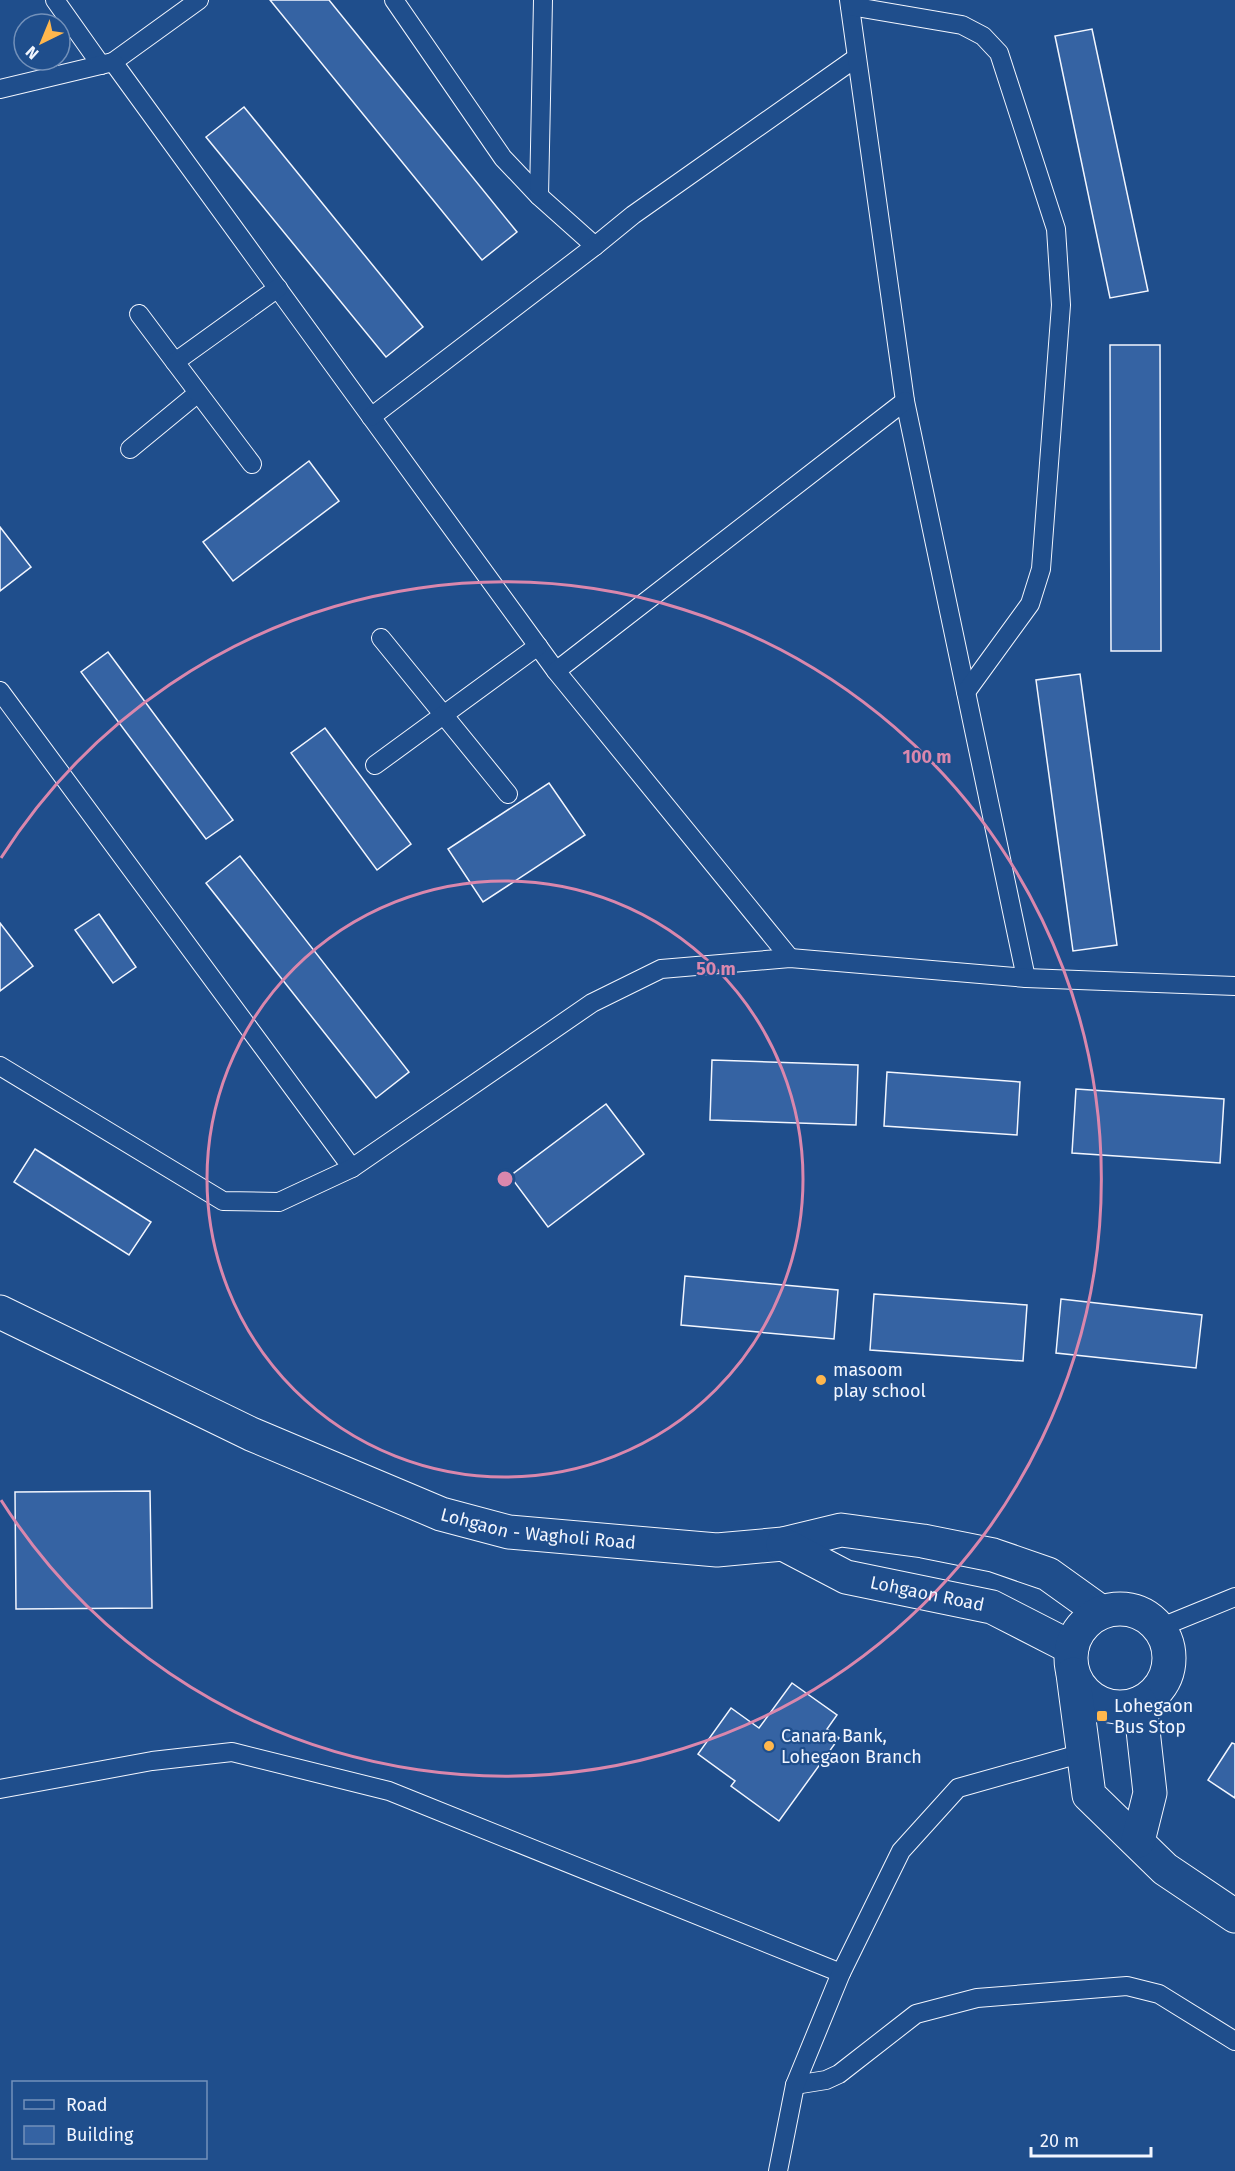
<svg xmlns="http://www.w3.org/2000/svg" width="1235" height="2171" viewBox="0 0 1235 2171" font-family="'Fira Sans',sans-serif">
  <rect width="100%" height="100%" fill="#1f4e8c"/>
  <g fill="#3563a3" stroke="#f2f6ff" stroke-width="1.5">
    <path d="M270,0H329L517,232L482,260Z"/>
    <path d="M1092,29L1148,291L1110,298L1055,36Z"/>
    <path d="M244,107L423,327L386,357L206,137Z"/>
    <path d="M1110,345H1160L1161,651H1111Z"/>
    <path d="M309,461L339,501L233,581L203,542Z"/>
    <path d="M0,527L31,567L0,591Z"/>
    <path d="M108,652L233,820L206,839L81,672Z"/>
    <path d="M1080,674L1117,945L1073,951L1036,680Z"/>
    <path d="M325,728L411,844L377,870L291,753Z"/>
    <path d="M549,783L585,835L483,902L448,849Z"/>
    <path d="M240,856L409,1072L376,1098L206,883Z"/>
    <path d="M99,914L136,967L113,983L75,930Z"/>
    <path d="M0,923L33,966L0,991Z"/>
    <path d="M712,1060L858,1065L856,1125L710,1120Z"/>
    <path d="M887,1072L1020,1082L1017,1135L884,1126Z"/>
    <path d="M1076,1089L1224,1099L1220,1163L1072,1153Z"/>
    <path d="M606,1104L644,1154L548,1227L510,1176Z"/>
    <path d="M35,1149L151,1222L129,1255L14,1182Z"/>
    <path d="M685,1276L838,1290L834,1339L681,1325Z"/>
    <path d="M874,1294L1027,1305L1023,1361L870,1350Z"/>
    <path d="M1061,1299L1202,1315L1196,1368L1056,1353Z"/>
    <path d="M150,1491L152,1608L16,1609L15,1492Z"/>
    <path d="M792,1683L837,1715L827,1729L839,1738L779,1821L731,1786L735,1781L698,1754L731,1708L759,1728Z"/>
    <path d="M1232,1743L1235,1744V1798L1208,1780Z"/>
  </g>
  <g fill="none" stroke-linecap="round" stroke-linejoin="round">
    <g stroke="#f2f6ff" stroke-width="20">
      <g id="service">
        <path d="M55,0L101,65"/>
        <path d="M394,0L503,158L539,196L595,246L633,215L856,58"/>
        <path d="M849,0L905,401L1026,978"/>
        <path d="M850,6L962,25L983,36L999,53L1056,229L1061,305L1041,569L1030,604L966,692"/>
        <path d="M113,62L199,0"/>
        <path d="M0,89L113,62L556,671L790,958"/>
        <path d="M539,196L543,0"/>
        <path d="M139,314L175,362"/>
        <path d="M371,417L595,246"/>
        <path d="M130,449L198,393"/>
        <path d="M252,464L175,362L278,288"/>
        <path d="M381,638L508,794"/>
        <path d="M556,671L905,401"/>
        <path d="M0,691L352,1168"/>
        <path d="M375,765L538,646"/>
        <path d="M0,1066L223,1201L279,1202L352,1168L592,1003L661,969L790,958L1026,978L1235,986"/>
        <path d="M1159,1628L1235,1597"/>
        <path d="M0,1789L152,1761L232,1752L389,1791L841,1973"/>
        <path d="M795,2085L826,2080L839,2074L916,2014L977,1998L1127,1986L1159,1994L1235,2041"/>
        <path d="M778,2171L795,2085L841,1973L901,1851L958,1788L1083,1753"/>
      </g>
    </g>
    <g stroke="#f2f6ff" stroke-width="35">
      <g id="primary">
        <path id="s1" d="M0,1312L251,1434L441,1514L509,1532L717,1550L783,1544L841,1530L923,1541L993,1555L1048,1574L1101,1612"/>
        <path id="s2" d="M783,1544L846,1577L992,1607L1072,1648"/>
        <circle cx="1120" cy="1658" r="49"/>
        <path d="M1073,1674L1089,1795L1165,1869L1235,1916"/>
        <path d="M1138,1841L1150,1793L1140,1703"/>
      </g>
    </g>
    <use href="#service" stroke="#1f4e8c" stroke-width="18"/>
    <use href="#primary" stroke="#1f4e8c" stroke-width="33"/>
  </g>
  <g fill="none" stroke="#da87ad" stroke-width="3">
    <circle cx="505" cy="1179" r="298"/>
    <path d="M1 858A597 597 0 1 1 1 1500"/>
  </g>
  <g fill="#ffb74d" stroke="#1f4e8c" stroke-width="2">
    <circle cx="821" cy="1380" r="6"/>
    <rect x="1096" y="1710" width="12" height="12" rx="3"/>
    <circle cx="769" cy="1746" r="6"/>
  </g>
  <g text-anchor="middle" stroke-width="4.5" stroke-linejoin="round" paint-order="stroke">
    <g font-size="18" fill="#f2f6ff" stroke="#1f4e8c" text-anchor="start">
      <text x="833" y="1376">masoom<tspan x="833" dy="21">play school</tspan></text>
      <text x="1114" y="1712">Lohegaon<tspan x="1114" dy="21">Bus Stop</tspan></text>
      <text x="781" y="1742">Canara Bank,<tspan x="781" dy="21">Lohegaon Branch</tspan></text>
    </g>
    <g font-size="18" fill="#f2f6ff" stroke="#1f4e8c">
      <text dy="6" stroke="none"><textPath href="#s1" startOffset="584">Lohgaon - Wagholi Road</textPath></text>
      <text dy="6" stroke="none"><textPath href="#s2" startOffset="154">Lohgaon Road</textPath></text>
    </g>
  </g>
  <circle cx="505" cy="1179" r="9" fill="#da87ad" stroke="#1f4e8c" stroke-width="3"/>
  <g font-size="18" text-anchor="middle" font-weight="bold" fill="#da87ad" stroke="#1f4e8c" stroke-width="4.5" stroke-linejoin="round" paint-order="stroke">
    <text x="927" y="763">100 m</text>
    <text x="716" y="975">50 m</text>
  </g>
  <rect x="12" y="2081" width="195" height="78" fill="#1f4e8c" stroke="#7391ba" stroke-width="1.5"/>
  <rect x="24" y="2100" width="30" height="9" fill="#1f4e8c" stroke="#7391ba" stroke-width="1.5"/>
  <text x="66" y="2111" font-size="18" fill="#f2f6ff">Road</text>
  <rect x="24" y="2126" width="30" height="18" fill="#3563a3" stroke="#7391ba" stroke-width="1.5"/>
  <text x="66" y="2141" font-size="18" fill="#f2f6ff">Building</text>
  <g transform="translate(42 42) rotate(223)"><circle r="28" fill="#1f4e8c" stroke="#7391ba" stroke-width="1.5"/>
  <path d="M0-4.5L10 22L0 15L-10 22Z" fill="#ffb74d"/>
  <text y="-9" font-size="16" font-weight="bold" text-anchor="middle" fill="#f2f6ff">N</text>
  </g>
  <path d="M1031 2147v9h120v-9" fill="none" stroke="#f2f6ff" stroke-width="3"/>
  <text x="1040" y="2147" font-size="18" fill="#f2f6ff" stroke="#1f4e8c" stroke-width="4.5" paint-order="stroke">20 m</text>
</svg>
